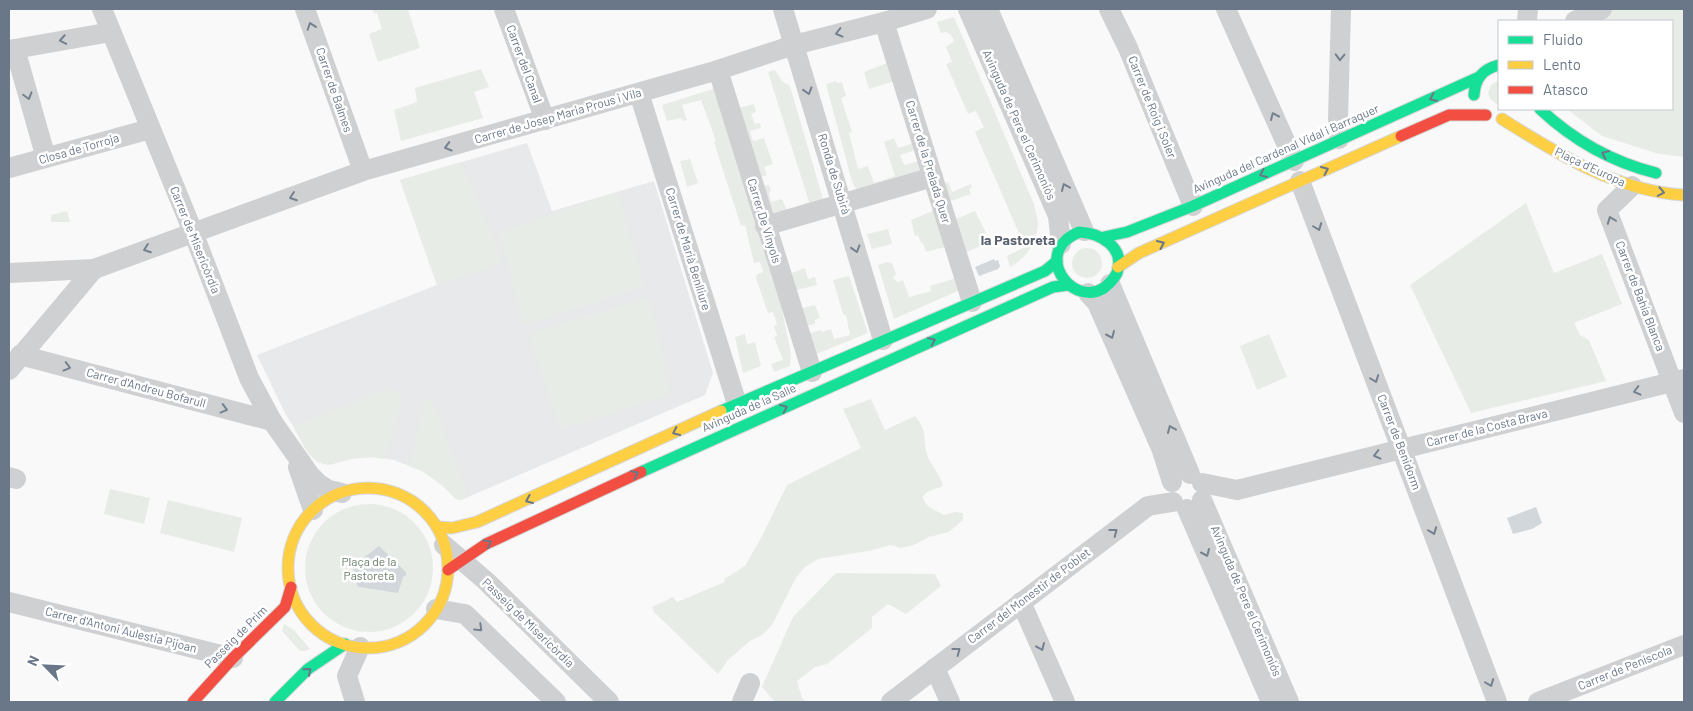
<svg xmlns="http://www.w3.org/2000/svg" width="1693" height="711" viewBox="0 0 1693 711" font-family="Barlow,sans-serif">
  <rect width="100%" height="100%" fill="#f9f9f9"/>
  <path fill="#e8e9ea" d="M527,143L552,211L654,181L713,373L705,395L461,500L456,499L444,487L424,472L394,460L374,457L352,459L329,465L323,464L315,460L286,415L257,355L437,285L400,180Z"/>
  <g fill="#e8ece7">
    <path d="M372,9H408L420,48L378,62L369,34L382,29L377,13H374Z"/>
    <path d="M1615,9H1684V157L1659,154L1602,136L1567,109H1672V21H1587Z"/>
    <path d="M954,17L1034,204C1035,210 1038,218 1038,224C1037,242 1026,259 1010,267L1007,256L1025,247L975,132L984,127L976,111L968,114L946,64L952,62L946,47L954,41L951,35L946,32L941,33L937,22Z"/>
    <path d="M890,62L897,82H892L869,89L864,72Z"/>
    <path d="M481,69L489,87L474,92L483,118L401,141L394,110L417,102L415,88Z"/>
    <path d="M775,70L782,81L790,86L823,199L771,215L738,108L754,104L756,112L751,114L755,124L760,123L761,128L750,131L753,141L764,138L773,164L764,167L767,175L761,177L763,186L769,185L771,191L769,193L771,202L782,199L787,210L809,202L768,72Z"/>
    <path d="M1499,80V105L1491,100L1488,93L1491,85Z"/>
    <path d="M836,81L837,83L842,82L846,96L841,98L852,132L849,133L858,169L868,166L874,183L895,176L884,142L894,138L898,148L914,143L916,150L900,155L904,165L919,161L921,169L920,172L859,191L854,186L851,178L826,84Z"/>
    <path d="M716,88L778,290L791,354L790,366L774,372L771,364L783,360L774,337L777,336L774,326L777,324L773,312L768,313L756,278L757,274L763,272L760,262L754,263L745,225L741,226L714,142L716,141L701,100L682,105L687,120L683,121L681,118L667,121L662,105Z"/>
    <path d="M690,159L698,183L687,187L680,161Z"/>
    <path d="M461,162L503,262L437,285L400,180Z"/>
    <path d="M948,182L952,192L971,184L972,187L969,189L971,194L948,202L943,185Z"/>
    <path d="M618,192L644,286L524,325L499,233Z"/>
    <path d="M1526,203L1554,273L1602,254L1622,304L1574,323L1580,335L1589,340L1606,381L1471,413L1410,285Z"/>
    <path d="M935,210L945,247L926,252L923,243H921L918,235L915,236L911,220Z"/>
    <path d="M67,211L70,222H51V215Z"/>
    <path d="M975,211L986,233L980,236L984,245L966,252L953,220Z"/>
    <path d="M888,229L892,244L872,249L867,234Z"/>
    <circle cx="1087" cy="263" r="15"/>
    <path d="M887,262L892,263L896,274L893,278L897,282L903,280L909,297L931,291L930,286L956,278L960,290L894,319L878,265Z"/>
    <path d="M805,268L808,279L815,277L817,285L793,291L789,274Z"/>
    <path d="M849,276L868,333L814,355L806,334L821,330L822,332L831,329L834,339L850,335L846,315L843,314L833,280Z"/>
    <path d="M648,298L657,330L670,394L560,429L529,334Z"/>
    <path d="M815,305L820,318L815,320V324L803,327L798,309Z"/>
    <path d="M745,334L747,344L755,342L761,366L743,373L735,337Z"/>
    <path d="M1269,334L1287,377L1257,390L1240,346Z"/>
    <path d="M393,389L400,394L402,400L384,459C373,457 362,457 352,458C339,460 326,470 314,459C305,451 299,437 293,426L350,405L377,392Z"/>
    <path d="M425,399H431L468,496L461,500L456,499L444,487L424,472L410,466Z"/>
    <path d="M871,399L885,430L915,416C929,433 922,436 927,454C930,465 940,473 943,486L927,492L923,496C924,507 935,510 944,515L955,512L963,513V520L949,532L929,537L914,545L901,548L890,545L869,551L818,559L805,567L796,578L772,625L762,635L750,641L728,660L718,674L654,612L652,607L673,597L677,602L725,582L724,579L745,566L762,536L787,485L861,448L843,409Z"/>
    <path d="M110,489L150,498L144,524L104,514Z"/>
    <path d="M168,500L242,518L234,552L160,533Z"/>
    <circle cx="369" cy="568" r="64"/>
    <path d="M836,573L935,574L941,586L906,614L888,604L872,617V628L827,664L815,667L797,681L802,698L806,702H775L762,687L793,617Z"/>
    <path d="M284,624L294,630L310,649L305,651H300L282,631Z"/>
  </g>
  <g fill="#d1d7db">
    <path d="M994,259L995,261L998,260L1000,266L998,269L979,276L975,267Z"/>
    <path d="M1536,507L1542,523L1532,529L1513,534L1507,518Z"/>
    <path d="M379,546L406,572V575L403,577L398,593L360,587L357,586L353,566Z"/>
  </g>
  <g fill="none" stroke-linecap="round" stroke-linejoin="round">
    <g stroke="#d6d7d8" stroke-width="13">
      <g id="fast">
        <path d="M1474,95C1475,78 1483,69 1499,65"/>
        <path d="M1540,109C1573,140 1612,162 1656,173"/>
        <path d="M1079,232C1100,233 1126,247 1117,273C1114,279 1109,284 1104,288C1075,306 1040,264 1066,240C1069,237 1075,234 1079,232Z"/>
        <path d="M1104,237L1127,232L1193,206L1477,78"/>
        <path d="M721,411L1045,271L1057,261"/>
        <path d="M641,472L1053,287L1068,285"/>
        <path d="M275,702L308,669L345,644"/>
      </g>
    </g>
    <g stroke="#d6d7d8" stroke-width="13">
      <g id="slow">
        <path d="M1502,119C1558,154 1616,191 1684,195"/>
        <path d="M1118,267L1139,253L1401,136"/>
        <circle cx="368" cy="568" r="80"/>
        <path d="M437,527L452,528L477,522L721,411"/>
      </g>
    </g>
    <g stroke="#d6d7d8" stroke-width="13">
      <g id="jam">
        <path d="M1401,136L1449,115H1486"/>
        <path d="M448,570L486,544L641,472"/>
        <path d="M193,702L233,658L285,607L291,587"/>
      </g>
    </g>
    <g stroke="#cfd0d2" stroke-width="20">
      <path d="M102,9L193,232L249,378L272,421L310,475L319,484L329,490L342,493"/>
      <path d="M305,9L363,171"/>
      <path d="M504,9L545,120"/>
      <path d="M783,9L883,340"/>
      <path d="M968,9L1058,216L1061,244"/>
      <path d="M988,9L1084,231"/>
      <path d="M1109,9L1128,48L1193,206"/>
      <path d="M1226,9L1294,161"/>
      <path d="M1527,21L1528,9"/>
      <path d="M1575,21L1602,9"/>
      <path d="M884,22L972,302"/>
      <path d="M15,49L46,158"/>
      <path d="M9,50L111,32"/>
      <path d="M718,70L812,372"/>
      <path d="M639,93L737,404"/>
      <path d="M1339,139L1338,119L1341,9"/>
      <path d="M9,168L150,129"/>
      <path d="M1300,181L1497,702"/>
      <path d="M1632,186L1607,210L1684,413"/>
      <path d="M765,226L933,177"/>
      <path d="M9,273L94,269L363,171L718,70L794,45L884,22L927,9"/>
      <path d="M1110,284L1190,474"/>
      <path d="M1088,293L1097,303L1161,448L1172,482"/>
      <path d="M20,355L272,421"/>
      <path d="M9,370L94,269"/>
      <path d="M298,467L313,510"/>
      <path d="M9,477L16,479"/>
      <path d="M1202,483L1237,490L1684,379"/>
      <path d="M1202,500L1289,702"/>
      <path d="M1187,509L1271,702"/>
      <path d="M444,545L486,581L609,702"/>
      <path d="M9,602L233,658"/>
      <path d="M1021,602L1065,702"/>
      <path d="M436,609L465,614L556,702"/>
      <path d="M935,668L950,702"/>
      <path d="M355,702L347,676L360,647"/>
      <path d="M742,702L750,683"/>
      <path d="M891,702L1148,506L1173,502"/>
      <path d="M1538,702L1684,645"/>
    </g>
    <use href="#fast" stroke="#16e098" stroke-width="11"/>
    <use href="#slow" stroke="#ffcf43" stroke-width="11"/>
    <use href="#jam" stroke="#f24e42" stroke-width="11"/>
  </g>
  <defs><path id="oneway-chevron" d="M-2-3.5L2.5 0L-2 3.5" fill="none" stroke-width="1.6" stroke-linecap="round" stroke-linejoin="round" transform="scale(1.25)"/></defs>
  <g stroke="#74808f">
    <use href="#oneway-chevron" transform="translate(311 26) rotate(-109)"/>
    <use href="#oneway-chevron" transform="translate(839 33) rotate(166)"/>
    <use href="#oneway-chevron" transform="translate(63 40) rotate(170)"/>
    <use href="#oneway-chevron" transform="translate(1340 57) rotate(92)"/>
    <use href="#oneway-chevron" transform="translate(808 91) rotate(73)"/>
    <use href="#oneway-chevron" transform="translate(28 96) rotate(74)"/>
    <use href="#oneway-chevron" transform="translate(1274 116) rotate(-114)"/>
    <use href="#oneway-chevron" transform="translate(448 147) rotate(164)"/>
    <use href="#oneway-chevron" transform="translate(1065 187) rotate(-113)"/>
    <use href="#oneway-chevron" transform="translate(293 197) rotate(160)"/>
    <use href="#oneway-chevron" transform="translate(1611 220) rotate(-111)"/>
    <use href="#oneway-chevron" transform="translate(1318 227) rotate(69)"/>
    <use href="#oneway-chevron" transform="translate(147 249) rotate(160)"/>
    <use href="#oneway-chevron" transform="translate(856 249) rotate(73)"/>
    <use href="#oneway-chevron" transform="translate(1111 335) rotate(66)"/>
    <use href="#oneway-chevron" transform="translate(67 367) rotate(15)"/>
    <use href="#oneway-chevron" transform="translate(1375 379) rotate(69)"/>
    <use href="#oneway-chevron" transform="translate(1637 391) rotate(166)"/>
    <use href="#oneway-chevron" transform="translate(224 409) rotate(15)"/>
    <use href="#oneway-chevron" transform="translate(1171 429) rotate(-113)"/>
    <use href="#oneway-chevron" transform="translate(1377 455) rotate(166)"/>
    <use href="#oneway-chevron" transform="translate(1433 531) rotate(69)"/>
    <use href="#oneway-chevron" transform="translate(1114 532) rotate(-37)"/>
    <use href="#oneway-chevron" transform="translate(1206 553) rotate(66)"/>
    <use href="#oneway-chevron" transform="translate(479 628) rotate(44)"/>
    <use href="#oneway-chevron" transform="translate(1041 647) rotate(67)"/>
    <use href="#oneway-chevron" transform="translate(957 651) rotate(-37)"/>
    <use href="#oneway-chevron" transform="translate(1490 683) rotate(69)"/>
  </g>
  <g stroke="#6a7788">
    <use href="#oneway-chevron" transform="translate(1433 98) rotate(156)"/>
    <use href="#oneway-chevron" transform="translate(1605 154) rotate(-156)"/>
    <use href="#oneway-chevron" transform="translate(1325 170) rotate(-24)"/>
    <use href="#oneway-chevron" transform="translate(1263 174) rotate(156)"/>
    <use href="#oneway-chevron" transform="translate(1661 192) rotate(11)"/>
    <use href="#oneway-chevron" transform="translate(1161 244) rotate(-24)"/>
    <use href="#oneway-chevron" transform="translate(932 341) rotate(-24)"/>
    <use href="#oneway-chevron" transform="translate(784 408) rotate(-24)"/>
    <use href="#oneway-chevron" transform="translate(676 432) rotate(155)"/>
    <use href="#oneway-chevron" transform="translate(635 474) rotate(-25)"/>
    <use href="#oneway-chevron" transform="translate(529 500) rotate(157)"/>
    <use href="#oneway-chevron" transform="translate(488 543) rotate(-30)"/>
    <use href="#oneway-chevron" transform="translate(308 671) rotate(-40)"/>
  </g>
  <g text-anchor="middle" stroke-width="5" stroke-linejoin="round" paint-order="stroke">
    <g font-size="12" fill="#6a7788" stroke="#fff">
      <text transform="translate(524 64) rotate(70)" y="4">Carrer del Canal</text>
      <text transform="translate(334 90) rotate(71)" y="4">Carrer de Balmes</text>
      <text transform="translate(1152 107) rotate(68)" y="4">Carrer de Roig i Soler</text>
      <text transform="translate(558 116) rotate(-16)" y="4">Carrer de Josep Maria Prous i Vila</text>
      <text transform="translate(1019 125) rotate(66)" y="4">Avinguda de Pere el Cerimoniós</text>
      <text transform="translate(79 149) rotate(-16)" y="4">Closa de Torroja</text>
      <text transform="translate(1286 149) rotate(-24)" y="4">Avinguda del Cardenal Vidal i Barraquer</text>
      <text transform="translate(928 162) rotate(73)" y="4">Carrer de la Prelada Quer</text>
      <text transform="translate(1590 167) rotate(25)" y="4">Plaça d'Europa</text>
      <text transform="translate(834 174) rotate(73)" y="4">Ronda de Subirà</text>
      <text transform="translate(764 221) rotate(73)" y="4">Carrer De Vinyols</text>
      <text transform="translate(195 240) rotate(68)" y="4">Carrer de Misericòrdia</text>
      <text transform="translate(688 249) rotate(73)" y="4">Carrer de Marià Benlliure</text>
      <text transform="translate(1640 296) rotate(69)" y="4">Carrer de Bahía Blanca</text>
      <text transform="translate(146 388) rotate(15)" y="4">Carrer d'Andreu Bofarull</text>
      <text transform="translate(749 408) rotate(-24)" y="4">Avinguda de la Salle</text>
      <text transform="translate(1487 428) rotate(-14)" y="4">Carrer de la Costa Brava</text>
      <text transform="translate(1399 442) rotate(69)" y="4">Carrer de Benidorm</text>
      <text transform="translate(1029 596) rotate(-37)" y="4">Carrer del Monestir de Poblet</text>
      <text transform="translate(1246 601) rotate(67)" y="4">Avinguda de Pere el Cerimoniós</text>
      <text transform="translate(528 623) rotate(44)" y="4">Passeig de Misericòrdia</text>
      <text transform="translate(121 630) rotate(14)" y="4">Carrer d'Antoni Aulestia Pijoan</text>
      <text transform="translate(236 637) rotate(-45)" y="4">Passeig de Prim</text>
      <text transform="translate(1625 668) rotate(-22)" y="4">Carrer de Peníscola</text>
    </g>
    <g font-size="12" fill="#667a65" stroke="#fff">
      <text x="369" y="566">Plaça de la<tspan x="369" dy="14">Pastoreta</tspan></text>
    </g>
    <g font-size="14" font-weight="bold" fill="#58616d" stroke="#fff">
      <text x="1018" y="245">la Pastoreta</text>
    </g>
  </g>
  <rect width="1693" height="711" fill="none" stroke="#6a7788" stroke-width="20"/>
  <rect x="1498" y="20" width="175" height="90" fill="#ffffff" stroke="#c3c9cf"/>
  <rect x="1508" y="36" width="25" height="8" fill="#16e098" stroke="#c3c9cf"/>
  <text x="1543" y="45" font-size="15" fill="#6a7788">Fluido</text>
  <rect x="1508" y="61" width="25" height="8" fill="#ffcf43" stroke="#c3c9cf"/>
  <text x="1543" y="70" font-size="15" fill="#6a7788">Lento</text>
  <rect x="1508" y="86" width="25" height="8" fill="#f24e42" stroke="#c3c9cf"/>
  <text x="1543" y="95" font-size="15" fill="#6a7788">Atasco</text>
  <g transform="translate(45 666) rotate(294)" stroke="#ffffff" stroke-width="4" paint-order="stroke">
  <path d="M0-4L9 19L0 12L-9 19Z" fill="#6a7788"/>
  <text y="-8" font-size="14" font-weight="bold" text-anchor="middle" fill="#6a7788">N</text>
  </g>
</svg>
